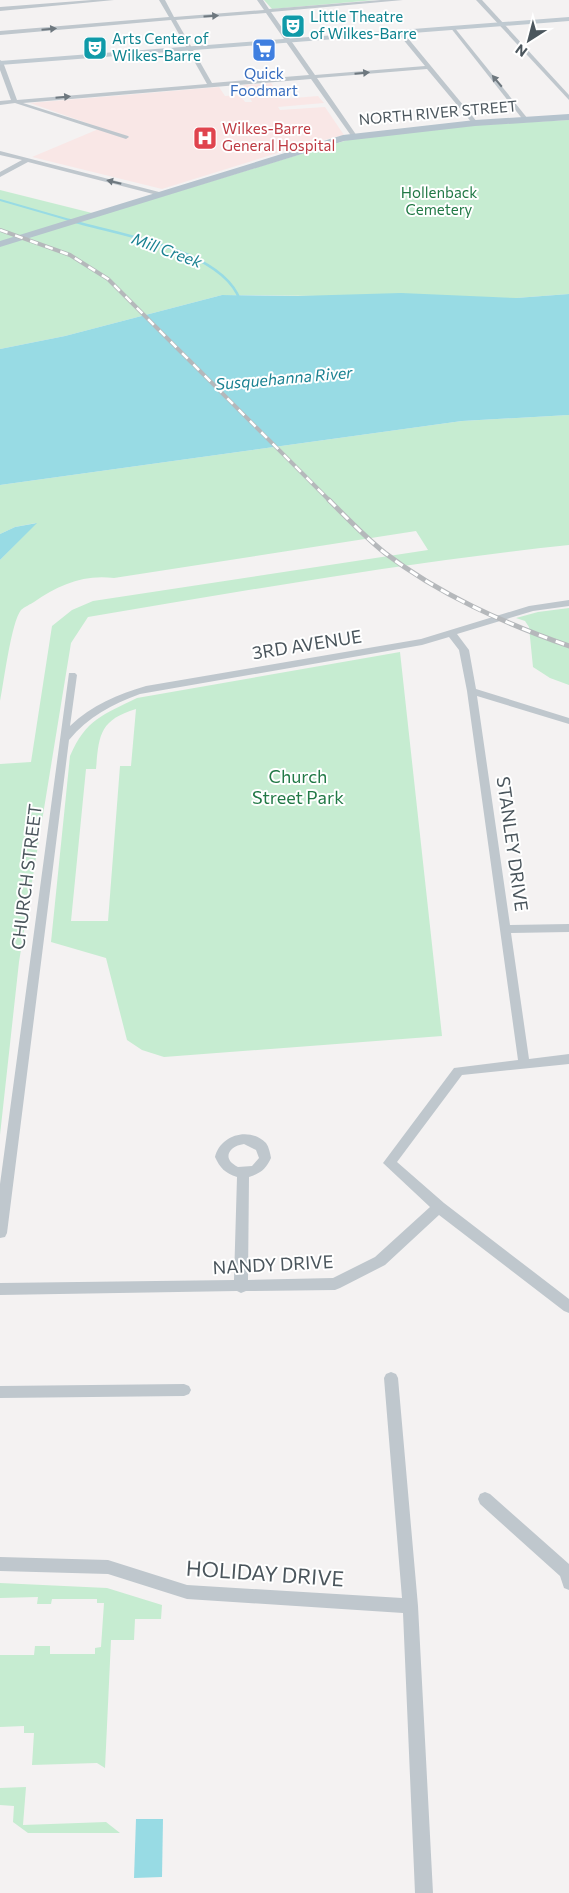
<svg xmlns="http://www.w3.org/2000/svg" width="569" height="1893" viewBox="0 0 569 1893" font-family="Commissioner,sans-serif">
  <rect width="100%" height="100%" fill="#f4f2f2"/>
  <path fill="#f9e7e6" d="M271,83L282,99L318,96L324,103L278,107L280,110L325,107L344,135L300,146L162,189L32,157L101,128L30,103L219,87L225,96L240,95L245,102H252L243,85Z"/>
  <g fill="#c6ecd1" fill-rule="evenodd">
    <path d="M264,0H375L272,9Z"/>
    <path d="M569,120V294L516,298L222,295L65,336L0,349V190L100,215L351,139L477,125Z"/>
    <path d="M569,415V545C408,562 248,590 88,617L71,643L19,962L0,1135V764L31,762L52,626L72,610L93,601L428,550L416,531L114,578C84,574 58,585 34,602C31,604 24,607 21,610C11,623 4,682 0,701V560L36,523L15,527L0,534V485L462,421Z"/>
    <path d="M569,608V685L550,678L533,667L529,627L525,621L516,618L538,612Z"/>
    <path d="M400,652L442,1036L164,1057L142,1050L127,1040L106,958L51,942L70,756C86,719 103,715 137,698ZM136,709L131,766H120L108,921H71L86,769H96C99,736 99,720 136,709Z"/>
    <path d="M0,1583L107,1588L162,1605L161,1619H135L134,1640H111L105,1768L97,1763L32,1765L34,1733H24V1726L0,1727V1655H34L35,1646H50V1654H95V1648L101,1647L104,1603H97V1599H52L51,1604H37L38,1597L0,1598Z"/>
    <path d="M26,1787L23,1825L106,1822L120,1833H28L13,1822L14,1806L0,1805V1788Z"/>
  </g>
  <g fill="#98dbe4">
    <path d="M401,293L516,298L569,294V415L462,421L0,485V349L65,336L222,295L298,296Z"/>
    <path d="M37,523L0,560V534L15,527Z"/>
    <path d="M136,1819H163L162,1877L134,1878Z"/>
  </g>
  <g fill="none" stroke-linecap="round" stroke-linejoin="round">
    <path stroke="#98dbe4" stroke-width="2" d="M0,200L73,221"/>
    <path stroke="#98dbe4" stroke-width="2.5" d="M69,220C117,235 221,248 240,300"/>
    <g fill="#bfc7cd" fill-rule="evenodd">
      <path d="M92,0H114L0,11V7Z"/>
      <path d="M159,0H165L174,17L264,10L257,0H263L269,9L381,0H403L271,12L315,75L425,66L397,32L402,31L478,123L473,124L427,69L317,78L357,136L354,138L352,137L311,79L23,103L128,136L129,137L126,139L15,103L0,105V101L11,100L0,70V60L3,62L17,100L207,84L171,20L0,35V31L169,17ZM266,13L309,75L212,83L176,20Z"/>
      <path d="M476,0H482L569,95V100Z"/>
      <path d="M450,27H454L528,119V121H524Z"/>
      <path d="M0,151L163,193L164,194L161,196L28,162L0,177V172L22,160L0,155Z"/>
      <path d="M569,600V606L533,611L457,634L469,650L476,689L569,718V724L477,696L510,925L569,924V932L511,933L529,1059L569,1054V1064L462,1075L397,1162L444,1203L569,1299V1313L564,1311L439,1215L385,1265L340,1288L335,1290L246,1291L241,1293L237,1291L0,1295V1283L234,1280L237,1177C225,1173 220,1168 215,1157C220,1135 249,1126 266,1143C269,1147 270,1153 271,1158C266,1169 261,1173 249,1177L248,1280L333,1278L375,1257L430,1207L383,1163L454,1068L518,1060L467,691L459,650L449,637L422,645L140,694C112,704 88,717 69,740L7,1233L5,1237L0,1238V1184L69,673H75L77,675L70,726C92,705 118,694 146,686L421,639L529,606ZM244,1144L256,1150L259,1158L252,1166L238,1167C221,1159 229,1146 244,1144Z"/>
      <path d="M391,1372L396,1374L398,1378L418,1606L433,1893H415L403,1613L187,1599L108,1574L0,1571V1557L108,1560L187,1585L402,1598L384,1378L386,1374Z"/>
      <path d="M184,1384L189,1386L191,1390L189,1394L184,1396L0,1398V1386Z"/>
      <path d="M485,1492L490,1494L569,1564V1590L564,1588L560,1576L480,1504L478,1499L480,1494Z"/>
    </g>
    <path fill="#c0cad1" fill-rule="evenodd" d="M569,17V21L0,65V61Z"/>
    <path fill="#b5c3cd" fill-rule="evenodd" d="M569,114V120L475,126L344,141L0,247V241L343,135L475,120Z"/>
    <g stroke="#b5b8bb" stroke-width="4">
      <path id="rail-far1" d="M0,230L70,255L108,279L331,502"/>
    </g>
    <g stroke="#b5b8bb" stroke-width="5">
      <path id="rail" d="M329,500C348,519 365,537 385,553C440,595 504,623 569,646"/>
    </g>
    <use href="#rail-far1" stroke="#fff" stroke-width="2.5" stroke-dasharray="8" stroke-linecap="butt"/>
    <use href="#rail" stroke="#fff" stroke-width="3" stroke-dasharray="9" stroke-linecap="butt"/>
  </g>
  <defs><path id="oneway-solid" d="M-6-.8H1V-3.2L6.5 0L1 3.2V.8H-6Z" transform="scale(1.25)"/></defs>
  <g fill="#6e787f">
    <use href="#oneway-solid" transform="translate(211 16) rotate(-4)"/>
    <use href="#oneway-solid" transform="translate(49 29) rotate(-5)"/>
    <use href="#oneway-solid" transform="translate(362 73) rotate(-5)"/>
    <use href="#oneway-solid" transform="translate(497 81) rotate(-130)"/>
    <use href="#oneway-solid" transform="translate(63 97) rotate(-5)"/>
    <use href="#oneway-solid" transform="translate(114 182) rotate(-166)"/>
  </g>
  <defs>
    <g id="theatre-square" transform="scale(1.25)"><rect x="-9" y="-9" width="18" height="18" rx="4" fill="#0f9aa8" stroke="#fff"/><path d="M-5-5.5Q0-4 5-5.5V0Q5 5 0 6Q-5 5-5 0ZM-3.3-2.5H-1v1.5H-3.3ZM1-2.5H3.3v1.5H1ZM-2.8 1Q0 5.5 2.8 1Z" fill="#fff"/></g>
    <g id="supermarket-square" transform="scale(1.25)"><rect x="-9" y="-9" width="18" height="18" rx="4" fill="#3f7fe0" stroke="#fff"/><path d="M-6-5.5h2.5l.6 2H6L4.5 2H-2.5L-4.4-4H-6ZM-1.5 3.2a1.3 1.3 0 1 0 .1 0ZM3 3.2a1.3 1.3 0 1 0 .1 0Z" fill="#fff"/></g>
    <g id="hospital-square" transform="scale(1.25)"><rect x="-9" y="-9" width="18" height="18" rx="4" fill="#e0444e" stroke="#fff"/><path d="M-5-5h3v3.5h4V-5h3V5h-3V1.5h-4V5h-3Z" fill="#fff"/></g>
  </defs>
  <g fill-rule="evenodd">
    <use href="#theatre-square" x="293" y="26"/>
    <use href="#theatre-square" x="95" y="48"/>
    <use href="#supermarket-square" x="264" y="50"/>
    <use href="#hospital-square" x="205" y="138"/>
  </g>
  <g text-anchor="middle" stroke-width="4" stroke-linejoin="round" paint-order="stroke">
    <g font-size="15" fill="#0d838f" stroke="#fff" text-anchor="start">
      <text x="310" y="22">Little Theatre<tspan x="310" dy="17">of Wilkes-Barre</tspan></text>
      <text x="112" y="44">Arts Center of<tspan x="112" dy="17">Wilkes-Barre</tspan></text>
    </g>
    <g font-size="15" fill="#366cbe" stroke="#fff">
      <text x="264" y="79">Quick<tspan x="264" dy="17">Foodmart</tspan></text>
    </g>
    <g font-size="15" fill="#4b565d" stroke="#fff">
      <text transform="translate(438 113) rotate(-5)" y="5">NORTH RIVER STREET</text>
    </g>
    <g font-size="15" fill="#be3a42" stroke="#fff" text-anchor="start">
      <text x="222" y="134">Wilkes-Barre<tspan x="222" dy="17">General Hospital</tspan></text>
    </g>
    <g font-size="15" fill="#227946" stroke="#fff">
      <text x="439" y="198">Hollenback<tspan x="439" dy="17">Cemetery</tspan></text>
    </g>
    <g font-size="16" font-style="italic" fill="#1b8292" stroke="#fff">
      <text transform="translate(167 250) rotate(20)" y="6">Mill Creek</text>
      <text transform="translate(284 378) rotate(-5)" y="6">Susquehanna River</text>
    </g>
    <g font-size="18" fill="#4b565d" stroke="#fff">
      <text transform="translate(307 645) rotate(-9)" y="6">3RD AVENUE</text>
      <text transform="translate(512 844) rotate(82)" y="6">STANLEY DRIVE</text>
      <text transform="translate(27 877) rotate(-83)" y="6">CHURCH STREET</text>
      <text transform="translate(273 1265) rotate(-3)" y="6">NANDY DRIVE</text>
    </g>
    <g font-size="18" fill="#227946" stroke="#fff">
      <text x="298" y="783">Church<tspan x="298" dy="21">Street Park</tspan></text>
    </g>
    <g font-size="21" fill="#4b565d" stroke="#fff">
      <text transform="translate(265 1574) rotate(4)" y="7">HOLIDAY DRIVE</text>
    </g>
  </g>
  <g transform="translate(529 40) rotate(216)" stroke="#ffffff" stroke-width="4" paint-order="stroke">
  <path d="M0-4L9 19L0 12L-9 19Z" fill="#4b565d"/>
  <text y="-8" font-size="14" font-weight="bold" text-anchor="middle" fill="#4b565d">N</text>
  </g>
</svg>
